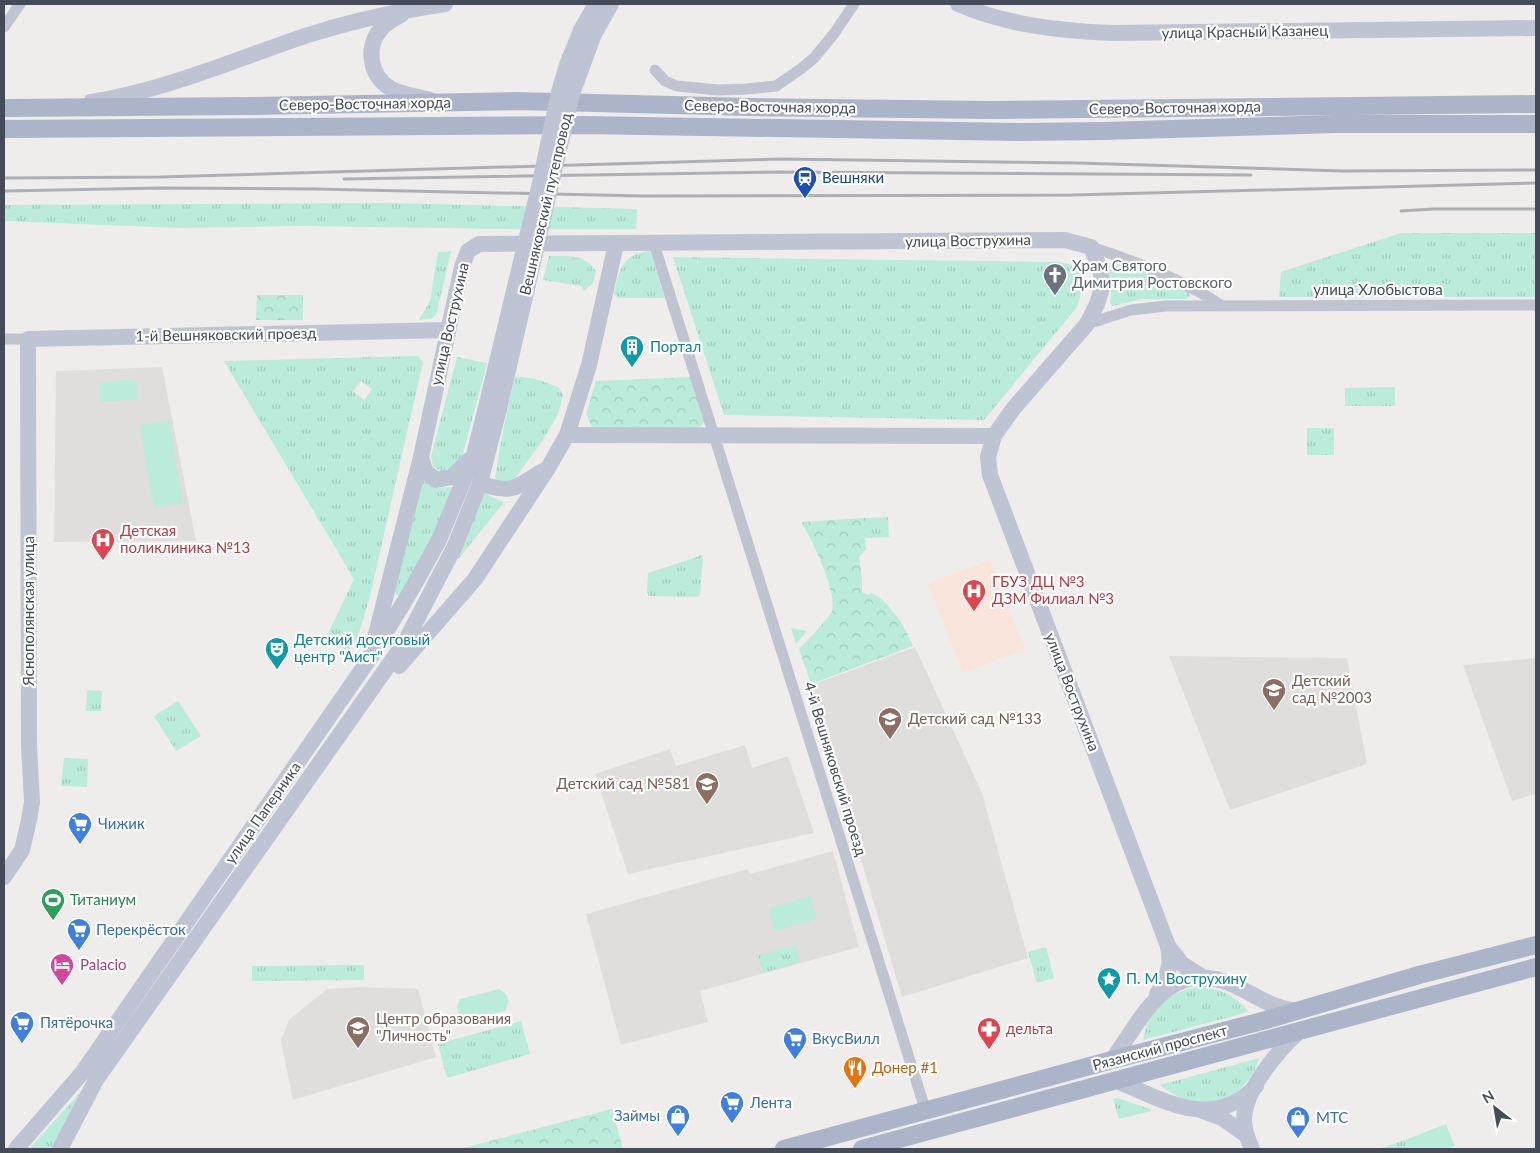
<svg xmlns="http://www.w3.org/2000/svg" width="1540" height="1153" viewBox="0 0 1540 1153" font-family="Lato,sans-serif">
  <defs>
    <pattern id="grass-tufts" width="24" height="20" patternUnits="userSpaceOnUse" patternTransform="scale(1.25)"><rect width="24" height="20" fill="#bbebda"/><path d="M3 7l-1-3M5 7V3M7 7l1-3M15 17l-1-3M17 17v-4M19 17l1-3" fill="none" stroke="#a2cbbd"/></pattern>
    <pattern id="forest-crowns" width="20" height="18" patternUnits="userSpaceOnUse" patternTransform="scale(1.25)"><rect width="20" height="18" fill="#bbebda"/><path d="M2 6a3 3 0 1 1 6 0M12 15a3 3 0 1 1 6 0" fill="none" stroke="#a2cbbd"/></pattern>
  </defs>
  <rect width="100%" height="100%" fill="#efecec"/>
  <g fill="#e0dedd">
    <path d="M162,367L196,541L54,542L56,371Z"/>
    <path d="M915,647L982,793L1028,958L902,997L853,833L806,687Z"/>
    <path d="M1169,656L1347,658L1367,764L1230,810Z"/>
    <path d="M1536,658V794L1512,801L1463,665Z"/>
    <path d="M745,745L752,768L788,756L814,833L628,874L595,774L670,749L676,766Z"/>
    <path d="M833,851L859,947L700,991L708,1022L621,1045L586,914L748,869L750,874Z"/>
    <path d="M364,987L418,989L436,1057L293,1100L281,1041L289,1020L327,989Z"/>
  </g>
  <path fill="#f9e5dc" d="M990,560L1025,649L963,673L928,584Z"/>
  <g fill="url(#grass-tufts)" fill-rule="evenodd">
    <path d="M391,203L637,209L636,229H515L302,226L181,228L4,221V205Z"/>
    <path d="M1401,233H1536V297H1279L1281,272Z"/>
    <path d="M451,251L437,312L433,318L419,320L430,301L438,252Z"/>
    <path d="M650,251L665,298H618L614,294C619,270 622,254 650,251Z"/>
    <path d="M549,256C568,256 585,254 596,271L593,283L584,291L581,286L543,280Z"/>
    <path d="M673,257L1057,262C1089,265 1084,282 1077,307L984,420L724,415Z"/>
    <path d="M1115,262L1146,272L1188,291L1191,296L1185,299H1142L1113,306L1110,303L1112,283L1108,267L1110,263Z"/>
    <path d="M418,356L423,362L370,596L359,633L348,655L327,636L354,579L224,361ZM361,381L372,389L364,400L353,391Z"/>
    <path d="M457,357L487,363L460,465L442,472L433,466L431,456Z"/>
    <path d="M515,376L536,379L558,387L563,395L558,414L543,440L516,477L506,483H497L495,476L504,426Z"/>
    <path d="M1395,387V406H1345V388Z"/>
    <rect x="1307" y="428" width="27" height="27"/>
    <path d="M422,476L438,488L452,487L433,540L400,596L396,595L395,590Z"/>
    <path d="M485,492L492,497L504,502L457,561Z"/>
    <path d="M888,517L889,537L864,538L863,518Z"/>
    <path d="M701,555L703,557L700,595L697,597L649,596L647,592L648,573L694,558Z"/>
    <path d="M791,628L807,631L796,644Z"/>
    <path d="M87,690L102,691L101,711H86Z"/>
    <path d="M178,701L201,736L176,751L154,716Z"/>
    <path d="M64,758L88,759L87,787L61,786Z"/>
    <path d="M796,945L801,962L763,973L758,955Z"/>
    <path d="M1046,947L1054,978L1037,983L1028,952Z"/>
    <path d="M364,965V980L252,981V966Z"/>
    <path d="M1197,987C1219,988 1235,995 1249,1012L1143,1040C1148,1010 1168,992 1197,987Z"/>
    <path d="M521,1021L530,1054L447,1078L438,1044Z"/>
    <path d="M1259,1058C1246,1104 1195,1116 1160,1085Z"/>
    <path d="M86,1086L52,1149H29Z"/>
    <path d="M1117,1098L1150,1109L1151,1111L1119,1119L1113,1099Z"/>
    <path d="M1405,1140L1408,1149H1379Z"/>
  </g>
  <g fill="url(#forest-crowns)">
    <path d="M257,295H303V320H256Z"/>
    <path d="M691,377L705,421L695,433L594,431L586,414L596,381Z"/>
    <path d="M863,518L866,549L859,557L862,578V592L868,595L872,593C891,603 905,627 913,646L811,684L799,649C805,643 830,617 832,611C838,594 812,539 802,524V522Z"/>
    <path d="M612,1109L623,1149H459Z"/>
  </g>
  <g fill="#bbebda">
    <path d="M136,379L138,399L101,402L99,383Z"/>
    <path d="M169,420L183,503L154,508L140,425Z"/>
    <path d="M810,896L817,919L775,931L769,908Z"/>
    <path d="M499,989C509,995 510,1000 505,1011L465,1020L459,1016L457,1006L460,999Z"/>
    <path d="M1446,1124L1455,1146L1447,1149H1408L1405,1140Z"/>
  </g>
  <g fill="none" stroke-linecap="round" stroke-linejoin="round">
    <g stroke="#c0c4d1" stroke-width="11">
      <path d="M4,27L20,4"/>
      <path d="M655,70L665,81L677,86L718,90L746,89L776,86L802,68L814,58L833,35L854,4"/>
      <path d="M654,244L926,1112"/>
      <path d="M1091,247C1135,261 1181,279 1221,305"/>
      <path d="M1087,324L1131,310L1166,306L1536,305"/>
      <path d="M4,339H28"/>
    </g>
    <g stroke="#bfc4d4" stroke-width="16">
      <path d="M958,4C1006,25 1060,31 1112,33L1536,28"/>
      <path d="M401,15C394,19 387,22 382,28C365,45 369,75 390,88C401,95 417,96 430,100"/>
      <path d="M91,102C166,90 234,60 305,36C351,21 398,11 445,4"/>
      <path d="M567,435L994,436"/>
      <path d="M421,457L425,471L436,480L452,477L469,460"/>
      <path d="M480,483C513,495 516,487 543,471"/>
      <path d="M370,658L421,457L462,267L468,251L479,244L1065,240L1091,247L1100,269L1103,285L1097,304L1087,324L1013,409L994,436L988,457L990,475L1168,946L1182,964L1206,979"/>
      <path d="M399,666L475,579L548,468L567,435L589,365L616,244"/>
      <path d="M4,877L22,850L29,820L32,802L29,745L28,339L448,330"/>
      <path d="M1157,994C1168,979 1172,964 1168,947"/>
      <path d="M1112,1060C1142,1019 1167,957 1231,984C1255,994 1271,1009 1298,1011"/>
      <path d="M1117,1081C1164,1100 1212,1132 1256,1086"/>
      <path d="M1203,1111L1222,1118L1246,1135"/>
      <path d="M16,1149L82,1073L370,658L409,594L439,540L474,455L486,407"/>
      <path d="M60,1149L96,1080L405,642L455,546L480,483L499,409"/>
      <path d="M1252,1149C1248,1140 1244,1130 1244,1120C1244,1090 1280,1048 1301,1030"/>
    </g>
    <g stroke="#acb4ca" stroke-width="18">
      <path d="M4,108L251,106L517,101L749,107L990,110L1536,104"/>
      <path d="M4,129L583,125L1021,132L1104,131L1335,124H1536"/>
      <path d="M784,1149L1112,1060L1266,1020L1419,975L1536,945"/>
      <path d="M862,1149L1536,967"/>
    </g>
    <g stroke="#aeafb6" stroke-width="3">
      <path d="M4,178L160,177L781,159L1077,163L1343,171L1536,170"/>
      <path d="M344,179L777,172L1251,175"/>
      <path d="M4,191L163,188L315,189L643,196L1072,195L1536,183"/>
      <path d="M1401,211L1433,209H1536"/>
    </g>
    <g stroke="#bfc4d4" stroke-width="16">
      <path d="M486,407L540,183L559,92L567,65L581,30L596,4"/>
      <path d="M499,409L572,94L594,34L611,4"/>
    </g>
  </g>
  <defs>
    <g id="station-pin" transform="scale(1.25)"><path d="M0 17L-7.5 6A9.5 9.5 0 1 1 7.5 6Z" fill="#1a4fb4" stroke="#fff"/><path d="M-3-6H3Q5-6 5-4V2Q5 4 3 4L4.5 6H3L1.5 4h-3L-3 6H-4.5L-3 4Q-5 4-5 2V-4Q-5-6-3-6ZM-3.5-4v3h7v-3ZM-3.5 1v1.5H-2V1ZM2 1v1.5H3.5V1Z" fill="#fff"/></g>
    <g id="church-pin" transform="scale(1.25)"><path d="M0 17L-7.5 6A9.5 9.5 0 1 1 7.5 6Z" fill="#6b7280" stroke="#fff"/><path d="M-1.2-6h2.4v3.5h3.3v2.4h-3.3V6h-2.4V-.1h-3.3v-2.4h3.3Z" fill="#fff"/></g>
    <g id="building-pin" transform="scale(1.25)"><path d="M0 17L-7.5 6A9.5 9.5 0 1 1 7.5 6Z" fill="#0f9aa8" stroke="#fff"/><path d="M-4-6H4V6H1V3H-1V6H-4ZM-2.5-4.3h1.7v1.8h-1.7ZM.8-4.3h1.7v1.8H.8ZM-2.5-1h1.7V.8h-1.7ZM.8-1h1.7V.8H.8Z" fill="#fff"/></g>
    <g id="hospital-pin" transform="scale(1.25)"><path d="M0 17L-7.5 6A9.5 9.5 0 1 1 7.5 6Z" fill="#e0444e" stroke="#fff"/><path d="M-5-5h3v3.5h4V-5h3V5h-3V1.5h-4V5h-3Z" fill="#fff"/></g>
    <g id="theatre-pin" transform="scale(1.25)"><path d="M0 17L-7.5 6A9.5 9.5 0 1 1 7.5 6Z" fill="#0f9aa8" stroke="#fff"/><path d="M-5-5.5Q0-4 5-5.5V0Q5 5 0 6Q-5 5-5 0ZM-3.3-2.5H-1v1.5H-3.3ZM1-2.5H3.3v1.5H1ZM-2.8 1Q0 5.5 2.8 1Z" fill="#fff"/></g>
    <g id="school-pin" transform="scale(1.25)"><path d="M0 17L-7.5 6A9.5 9.5 0 1 1 7.5 6Z" fill="#8d6e63" stroke="#fff"/><path d="M0-5L7-2L0 1L-7-2ZM-4 1L0 2.5L4 1V4Q0 6-4 4Z" fill="#fff"/></g>
    <g id="supermarket-pin" transform="scale(1.25)"><path d="M0 17L-7.5 6A9.5 9.5 0 1 1 7.5 6Z" fill="#3f7fe0" stroke="#fff"/><path d="M-6-5.5h2.5l.6 2H6L4.5 2H-2.5L-4.4-4H-6ZM-1.5 3.2a1.3 1.3 0 1 0 .1 0ZM3 3.2a1.3 1.3 0 1 0 .1 0Z" fill="#fff"/></g>
    <g id="stadium-pin" transform="scale(1.25)"><path d="M0 17L-7.5 6A9.5 9.5 0 1 1 7.5 6Z" fill="#2e9e5b" stroke="#fff"/><path d="M0-5a6.5 5 0 1 0 0 10a6.5 5 0 1 0 0-10ZM-3.5-1.8h7v3.6h-7Z" fill="#fff"/></g>
    <g id="hotel-pin" transform="scale(1.25)"><path d="M0 17L-7.5 6A9.5 9.5 0 1 1 7.5 6Z" fill="#d1479c" stroke="#fff"/><path d="M-6-4.5h1.5V1H6V5H4.5V3h-9V5H-6ZM-4 0a1.8 1.8 0 1 1 3.6 0ZM.5 0V-2.5h3Q6-2.5 6 0Z" fill="#fff"/></g>
    <g id="sight-pin" transform="scale(1.25)"><path d="M0 17L-7.5 6A9.5 9.5 0 1 1 7.5 6Z" fill="#0f9aa8" stroke="#fff"/><path d="M0-6L1.8-2.2L6-1.7L2.9 1.2L3.7 5.4L0 3.3L-3.7 5.4L-2.9 1.2L-6-1.7L-1.8-2.2Z" fill="#fff"/></g>
    <g id="pharmacy-pin" transform="scale(1.25)"><path d="M0 17L-7.5 6A9.5 9.5 0 1 1 7.5 6Z" fill="#e0444e" stroke="#fff"/><path d="M-2-6h4v4h4v4h-4v4h-4v-4h-4v-4h4Z" fill="#fff"/></g>
    <g id="restaurant-pin" transform="scale(1.25)"><path d="M0 17L-7.5 6A9.5 9.5 0 1 1 7.5 6Z" fill="#e8710a" stroke="#fff"/><path d="M-5-6h1v4h1v-4h1v4h1v-4h1v5L-1.5 .5V6h-2V.5L-5-1ZM5-6V6H3V1.5H1.5Q1.5-4 5-6Z" fill="#fff"/></g>
    <g id="shop-pin" transform="scale(1.25)"><path d="M0 17L-7.5 6A9.5 9.5 0 1 1 7.5 6Z" fill="#3f7fe0" stroke="#fff"/><path d="M-5-2.5h2.3a2.7 3.5 0 0 1 5.4 0H5L5.5 6h-11ZM-1.5-2.5h3a1.5 2.3 0 0 0-3 0Z" fill="#fff"/></g>
  </defs>
  <g fill-rule="evenodd">
    <use href="#station-pin" x="805" y="178"/>
    <use href="#church-pin" x="1055" y="275"/>
    <use href="#building-pin" x="632" y="347"/>
    <use href="#hospital-pin" x="103" y="540"/>
    <use href="#hospital-pin" x="974" y="591"/>
    <use href="#theatre-pin" x="277" y="649"/>
    <use href="#school-pin" x="1274" y="690"/>
    <use href="#school-pin" x="890" y="719"/>
    <use href="#school-pin" x="707" y="784"/>
    <use href="#supermarket-pin" x="80" y="824"/>
    <use href="#stadium-pin" x="53" y="900"/>
    <use href="#supermarket-pin" x="79" y="930"/>
    <use href="#hotel-pin" x="62" y="965"/>
    <use href="#sight-pin" x="1109" y="979"/>
    <use href="#supermarket-pin" x="22" y="1023"/>
    <use href="#school-pin" x="358" y="1028"/>
    <use href="#pharmacy-pin" x="989" y="1029"/>
    <use href="#supermarket-pin" x="795" y="1039"/>
    <use href="#restaurant-pin" x="855" y="1068"/>
    <use href="#supermarket-pin" x="732" y="1103"/>
    <use href="#shop-pin" x="678" y="1116"/>
    <use href="#shop-pin" x="1298" y="1118"/>
  </g>
  <g text-anchor="middle" stroke-width="4.5" stroke-linejoin="round" paint-order="stroke">
    <g font-size="15" fill="#454b58" stroke="#fff">
      <text transform="translate(1245 32) rotate(-1)" y="5">улица Красный Казанец</text>
      <text transform="translate(365 104) rotate(-1)" y="5">Северо-Восточная хорда</text>
      <text transform="translate(770 107) rotate(1)" y="5">Северо-Восточная хорда</text>
      <text transform="translate(1175 108) rotate(-1)" y="5">Северо-Восточная хорда</text>
      <text transform="translate(546 204) rotate(-77)" y="5">Вешняковский путепровод</text>
      <text transform="translate(968 241) rotate(-1)" y="5">улица Вострухина</text>
      <text x="1378" y="295">улица Хлобыстова</text>
      <text transform="translate(450 324) rotate(-77)" y="5">улица Вострухина</text>
      <text transform="translate(226 335) rotate(-1)" y="5">1-й Вешняковский проезд</text>
      <text transform="translate(29 611) rotate(-90)" y="5">Яснополянская улица</text>
      <text transform="translate(1072 692) rotate(69)" y="5">улица Вострухина</text>
      <text transform="translate(835 769) rotate(73)" y="5">4-й Вешняковский проезд</text>
      <text transform="translate(263 813) rotate(-55)" y="5">улица Паперника</text>
      <text transform="translate(1160 1048) rotate(-15)" y="5">Рязанский проспект</text>
    </g>
    <g font-size="15" fill="#164399" stroke="#fff" text-anchor="start">
      <text x="822" y="183">Вешняки</text>
    </g>
    <g font-size="15" fill="#5b616d" stroke="#fff" text-anchor="start">
      <text x="1072" y="271">Храм Святого<tspan x="1072" dy="17">Димитрия Ростовского</tspan></text>
    </g>
    <g font-size="15" fill="#0d838f" stroke="#fff" text-anchor="start">
      <text x="650" y="352">Портал</text>
      <text x="294" y="645">Детский досуговый<tspan x="294" dy="17">центр "Аист"</tspan></text>
      <text x="1126" y="984">П. М. Вострухину</text>
    </g>
    <g font-size="15" fill="#be3a42" stroke="#fff" text-anchor="start">
      <text x="120" y="536">Детская<tspan x="120" dy="17">поликлиника №13</tspan></text>
      <text x="992" y="587">ГБУЗ ДЦ №3<tspan x="992" dy="17">ДЗМ Филиал №3</tspan></text>
      <text x="1006" y="1034">дельта</text>
    </g>
    <g font-size="15" fill="#785e54" stroke="#fff" text-anchor="start">
      <text x="1292" y="686">Детский<tspan x="1292" dy="17">сад №2003</tspan></text>
      <text x="908" y="724">Детский сад №133</text>
      <text x="690" y="789" text-anchor="end">Детский сад №581</text>
      <text x="376" y="1024">Центр образования<tspan x="376" dy="17">"Личность"</tspan></text>
    </g>
    <g font-size="15" fill="#366cbe" stroke="#fff" text-anchor="start">
      <text x="98" y="829">Чижик</text>
      <text x="96" y="935">Перекрёсток</text>
      <text x="40" y="1028">Пятёрочка</text>
      <text x="812" y="1044">ВкусВилл</text>
      <text x="750" y="1108">Лента</text>
      <text x="660" y="1121" text-anchor="end">Займы</text>
      <text x="1316" y="1123">МТС</text>
    </g>
    <g font-size="15" fill="#27864d" stroke="#fff" text-anchor="start">
      <text x="70" y="905">Титаниум</text>
    </g>
    <g font-size="15" fill="#b23c85" stroke="#fff" text-anchor="start">
      <text x="80" y="970">Palacio</text>
    </g>
    <g font-size="15" fill="#c56008" stroke="#fff" text-anchor="start">
      <text x="872" y="1073">Донер #1</text>
    </g>
  </g>
  <rect width="1540" height="1153" fill="none" stroke="#454b58" stroke-width="10"/>
  <g transform="translate(1495 1108) rotate(329)" stroke="#ffffff" stroke-width="4" paint-order="stroke">
  <path d="M0-4L9 19L0 12L-9 19Z" fill="#454b58"/>
  <text y="-8" font-size="14" font-weight="bold" text-anchor="middle" fill="#454b58">N</text>
  </g>
</svg>
